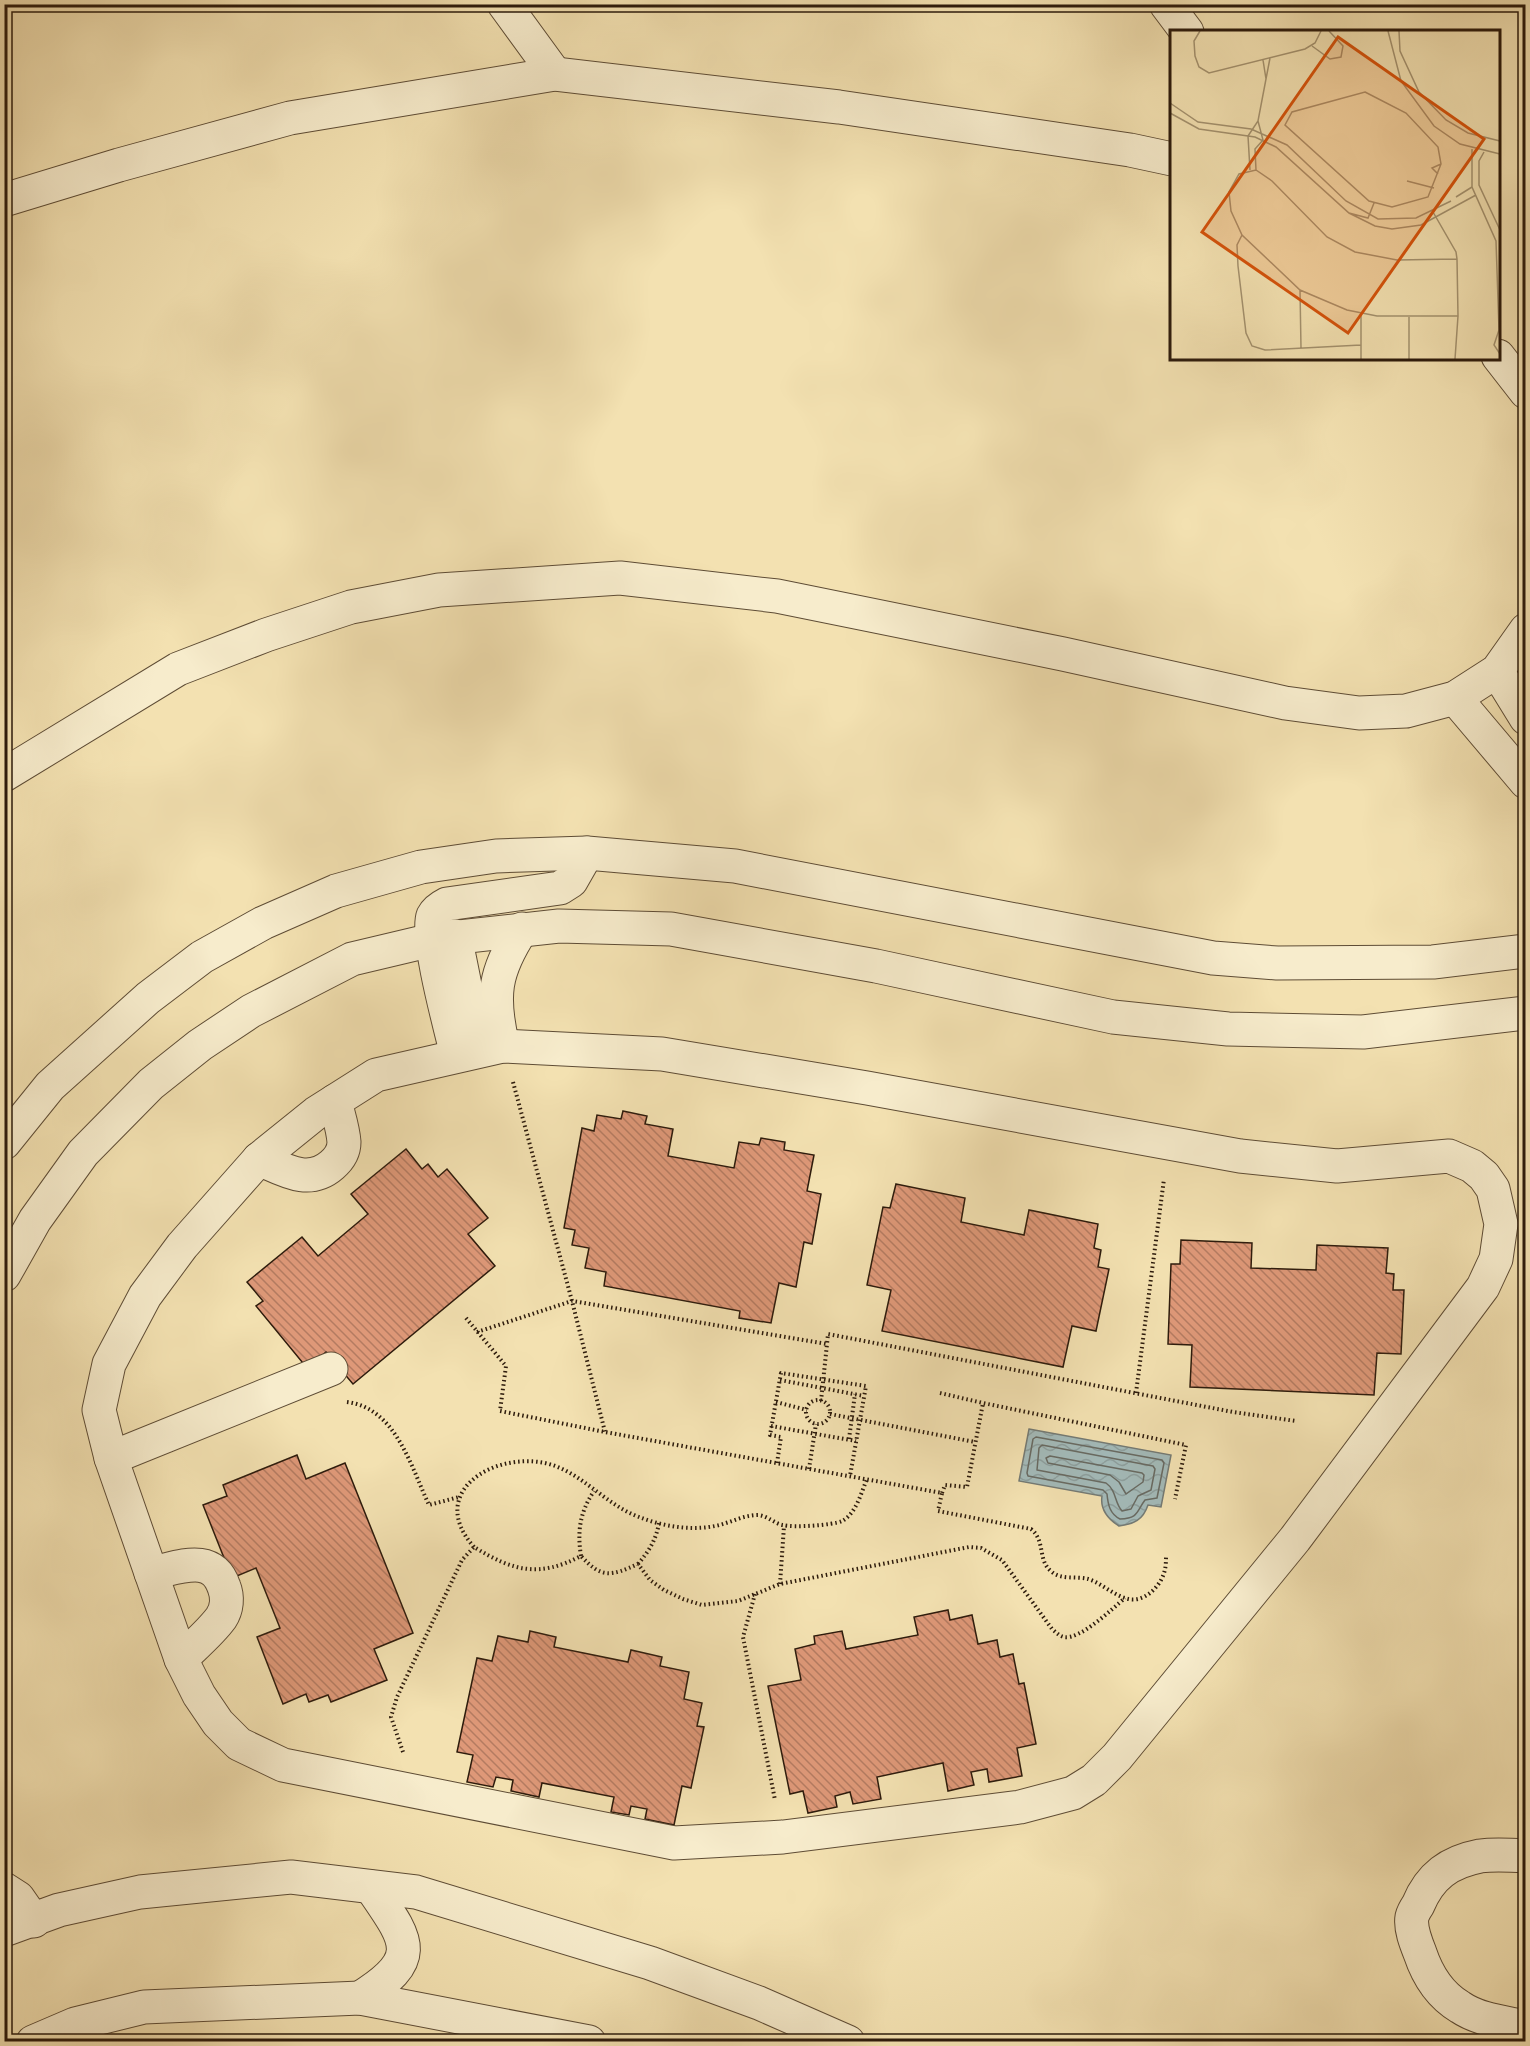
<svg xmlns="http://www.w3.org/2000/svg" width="1530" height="2046" viewBox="0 0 1530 2046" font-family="'Gentium Book Plus',serif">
  <defs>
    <pattern id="water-waves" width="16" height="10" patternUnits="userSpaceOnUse" patternTransform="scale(1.5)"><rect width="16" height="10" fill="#a3bab9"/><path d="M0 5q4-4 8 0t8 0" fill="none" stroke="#8d9f9e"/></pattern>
    <pattern id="building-back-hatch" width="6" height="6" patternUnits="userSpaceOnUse" patternTransform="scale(1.5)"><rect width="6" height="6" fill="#de9878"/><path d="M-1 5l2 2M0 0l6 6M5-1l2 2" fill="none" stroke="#b47b61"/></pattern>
  </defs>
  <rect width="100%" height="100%" fill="#f3e1b1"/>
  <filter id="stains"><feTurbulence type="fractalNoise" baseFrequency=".00333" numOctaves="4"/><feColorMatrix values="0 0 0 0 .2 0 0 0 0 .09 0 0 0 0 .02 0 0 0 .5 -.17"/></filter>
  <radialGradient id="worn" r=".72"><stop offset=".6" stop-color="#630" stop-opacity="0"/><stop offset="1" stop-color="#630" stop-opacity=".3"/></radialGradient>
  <path fill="url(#water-waves)" stroke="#747a74" stroke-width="1.5" d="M1029,1429L1171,1455L1161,1507L1148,1505C1143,1520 1134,1524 1119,1526C1108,1519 1100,1509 1102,1496L1019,1481Z"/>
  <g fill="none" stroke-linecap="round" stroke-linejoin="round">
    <g stroke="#686a62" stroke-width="1.5">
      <path d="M1036,1437L1162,1460L1164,1463L1157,1498L1145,1500C1136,1512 1139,1518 1120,1519C1110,1514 1108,1505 1107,1494L1103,1490L1028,1476L1027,1473L1033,1439Z"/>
      <path d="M1042,1445L1153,1466L1155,1469L1151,1490L1138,1496L1131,1509L1122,1511C1114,1502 1117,1491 1106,1483L1037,1470L1039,1448Z"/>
      <path d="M1050,1456L1142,1473L1144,1475L1143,1482L1126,1494L1119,1482L1110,1475L1048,1463L1046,1458Z"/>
    </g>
  </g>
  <g fill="url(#building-back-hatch)" stroke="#2d1b0c" stroke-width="1.5">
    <path d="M623,1111L647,1116L645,1124L673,1129L668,1156L734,1168L739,1142L759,1145L761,1138L785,1142L784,1150L814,1155L807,1191L821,1194L812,1244L804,1242L796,1287L779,1283L771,1323L739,1318L740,1311L604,1286L606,1272L585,1268L589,1248L572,1245L575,1230L564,1228L582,1128L594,1131L597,1115L621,1119Z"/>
    <path d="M406,1149L422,1169L428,1164L438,1177L447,1169L488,1218L468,1234L495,1266L353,1384L326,1352L307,1368L256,1306L263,1301L247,1282L302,1237L318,1256L368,1214L351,1194Z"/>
    <path d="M896,1184L965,1198L961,1222L1024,1235L1029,1210L1098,1224L1094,1248L1101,1250L1098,1267L1109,1269L1096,1331L1072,1326L1063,1367L882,1331L891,1290L867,1285L883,1207L890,1208Z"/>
    <path d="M1181,1240L1252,1243L1251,1268L1316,1270L1317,1245L1388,1248L1386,1273L1394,1274L1393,1290H1404L1401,1354L1377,1353L1374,1395L1190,1387L1192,1345L1168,1344L1171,1264H1180Z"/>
    <path d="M297,1455L306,1479L345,1463L413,1633L374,1649L387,1680L331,1702L328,1695L309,1702L306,1694L283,1704L257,1637L280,1628L256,1568L232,1578L203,1505L227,1496L223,1485Z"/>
    <path d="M948,1610L950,1620L972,1615L978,1644L997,1640L1000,1657L1013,1654L1019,1684L1024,1683L1036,1744L1017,1748L1022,1776L989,1782L987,1769L971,1772L974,1785L948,1791L943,1763L877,1777L881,1799L853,1804L850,1792L835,1796L837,1807L808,1813L803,1791L790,1794L768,1686L801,1680L795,1649L815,1644L814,1636L842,1631L846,1649L918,1635L914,1617Z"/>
    <path d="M530,1631L556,1637L554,1647L628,1662L631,1650L662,1657L660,1666L689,1672L684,1699L702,1703L697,1726L704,1727L691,1788L682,1786L674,1825L645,1819L647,1809L631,1806L629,1815L611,1812L614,1797L542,1783L539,1797L511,1791L513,1780L496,1777L493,1787L467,1782L473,1755L457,1752L477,1658L492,1661L498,1636L528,1642Z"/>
  </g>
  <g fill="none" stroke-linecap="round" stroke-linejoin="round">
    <g stroke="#5e4c35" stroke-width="35">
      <g id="minor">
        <path d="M504,4L555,74"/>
        <path d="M1166,4L1187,32"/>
        <path d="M4,200L119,165L290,118L555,74L839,107L1130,150L1172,159"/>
        <path d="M1498,356L1526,392"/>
        <path d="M1497,671L1526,718"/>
        <path d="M1455,698L1526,782"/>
        <path d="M4,775L178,669L266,635L351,607L439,590L620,578L777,596L1063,654L1285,703L1359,713L1406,711L1455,698L1497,671L1526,630"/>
        <path d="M455,936L478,1050"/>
        <path d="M503,1046L662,1054L867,1088L1240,1156L1337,1166L1449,1156L1472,1166L1484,1176L1493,1189L1501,1224L1496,1259L1483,1287L1295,1539L1117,1757L1094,1780L1073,1793L1020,1807L783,1837L674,1843L283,1765L239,1744L218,1723L199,1695L181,1659L111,1458L99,1410L109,1364L145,1296L182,1246L259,1159L316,1113L376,1075Z"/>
        <path d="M503,1046C491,996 494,972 522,929"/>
        <path d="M457,1055C451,1030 425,935 433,916C436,910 441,907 447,904L560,888L571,881L587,853"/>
        <path d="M4,1143L50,1086L148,998L202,957L263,923L336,891L421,867L496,856L587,853L735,866L1213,958L1277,963L1433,962L1526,951"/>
        <path d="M259,1159C283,1169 308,1186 332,1165C339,1159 344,1152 344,1142C343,1128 338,1114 335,1101"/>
        <path d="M4,1275L35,1220L83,1153L151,1084L200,1045L251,1011L352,959L432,940L559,926L671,929L876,966L1113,1017L1228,1029L1363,1032L1526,1013"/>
        <path d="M111,1458L331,1369"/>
        <path d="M151,1573C179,1568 212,1552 224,1587C228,1597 227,1609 221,1618C210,1633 194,1646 181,1659"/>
        <path d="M1526,1856C1511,1855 1494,1854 1480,1856C1449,1862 1430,1876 1418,1905C1416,1908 1413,1913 1412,1917C1410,1928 1416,1943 1420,1953C1427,1974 1440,1995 1460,2007C1479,2020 1503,2022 1526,2027"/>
        <path d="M4,1889L18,1898L34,1921"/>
        <path d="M4,1930L59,1910L140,1892L291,1877L416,1892L650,1963L759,2003L848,2042"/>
        <path d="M360,1998C424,1958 408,1941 371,1887"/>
        <path d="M33,2042L75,2024L144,2007L360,1998L589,2042"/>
      </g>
    </g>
    <g stroke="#2d1b0c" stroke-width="4" stroke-dasharray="1.5 3" stroke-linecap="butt">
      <path d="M513,1082L572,1301L605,1432"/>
      <path d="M466,1318L506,1366L500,1411L605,1432L942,1493L938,1511L1031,1529C1046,1541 1037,1561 1052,1572C1061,1580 1077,1576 1088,1579C1101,1583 1112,1594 1125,1598C1143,1605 1162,1586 1165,1569C1166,1565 1166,1560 1166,1555"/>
      <path d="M477,1332L572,1301L827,1344L828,1334L1233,1412L1296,1421"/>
      <path d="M780,1380L864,1396"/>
      <path d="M940,1393L983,1403"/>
      <path d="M1136,1393L1164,1179"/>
      <circle cx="818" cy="1412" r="12"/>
      <path d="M821,1401L827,1344"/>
      <path d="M347,1402C396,1408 411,1467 429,1505L459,1497"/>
      <path d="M776,1402L807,1410"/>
      <path d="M830,1414L975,1442"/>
      <path d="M771,1426L856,1441"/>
      <path d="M849,1439L855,1394"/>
      <path d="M777,1463L781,1437L770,1435L781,1373L866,1386L850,1476"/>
      <path d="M809,1469L816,1424"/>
      <path d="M942,1493L945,1485L967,1487L983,1403L1186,1445L1175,1499"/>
      <path d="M474,1547C426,1493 492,1452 545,1463C581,1471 604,1504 639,1517C662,1526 690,1531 715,1526C730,1523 743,1515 758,1515C768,1516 775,1524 783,1525C793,1528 834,1525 842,1521C856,1514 861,1493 867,1479"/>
      <path d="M581,1556C577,1531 580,1512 594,1491"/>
      <path d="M638,1564C649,1551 656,1540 659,1523"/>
      <path d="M780,1584L784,1526"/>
      <path d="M755,1594L743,1637L775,1800"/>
      <path d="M403,1752L391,1717L397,1697L462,1560L474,1547C513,1571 539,1578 581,1556C602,1579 611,1576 638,1564L650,1580L664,1590L683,1599L702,1605L738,1601L780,1584L969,1547L981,1548L1002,1560L1052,1629C1056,1632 1059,1636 1064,1637C1080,1640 1112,1609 1125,1598"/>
    </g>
    <use href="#minor" stroke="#f7eccc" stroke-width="33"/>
  </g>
  <g transform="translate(1170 30)">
    <rect width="330" height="330" fill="#f3e1b1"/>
    <path fill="none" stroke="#a4926f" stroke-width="1.5" d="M30,1L24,11L25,26L29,37L39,43L135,19L145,13L151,1M218,1L231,51L264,96L290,114L330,124M229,1L230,21L249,62L276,90L298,103L330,111M142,16L160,29L171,27L173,16L159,1M93,30L96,49M195,62L236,83L268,117L271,134L258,167L222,177L199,171L115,95L122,82ZM0,73L28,92L81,99L117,115L176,171L208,189L246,188L281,171M0,83L29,99L85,107L106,117L179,183L205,196L222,199L251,195L306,165M302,119V157L326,211L329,300L324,315L330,324M314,122L309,131V155L330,200M80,140L78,106L88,91L100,28M86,140L85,119L93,110L88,91M268,144L262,138L271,134M237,151L264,158M286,167L302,157M263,182L286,222L287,229L288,286H207L177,280L130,260L72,205L61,181L59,162L69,144L86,140L102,151L157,207L185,222L227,230L287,229M179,183L198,188L204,173M72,205L67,215L68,236L76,303L82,316L95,320L191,315M130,260L131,318M239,287V329M191,329V284M285,329L288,286"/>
    <path fill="#d5530c" fill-opacity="0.15" stroke="#d5530c" stroke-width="3" d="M168,7L314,109L178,303L32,202Z"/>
    <rect width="330" height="330" fill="none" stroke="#2d1b0c" stroke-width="3"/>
  </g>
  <rect width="1530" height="2046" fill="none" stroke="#f3e1b1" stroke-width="24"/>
  <rect x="6" y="6" width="1518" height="2034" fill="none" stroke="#2d1b0c" stroke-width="3"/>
  <rect x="12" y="12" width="1506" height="2022" fill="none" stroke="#2d1b0c" stroke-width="1.5"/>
  <rect width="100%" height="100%" filter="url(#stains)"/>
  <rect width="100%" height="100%" fill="url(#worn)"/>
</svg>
